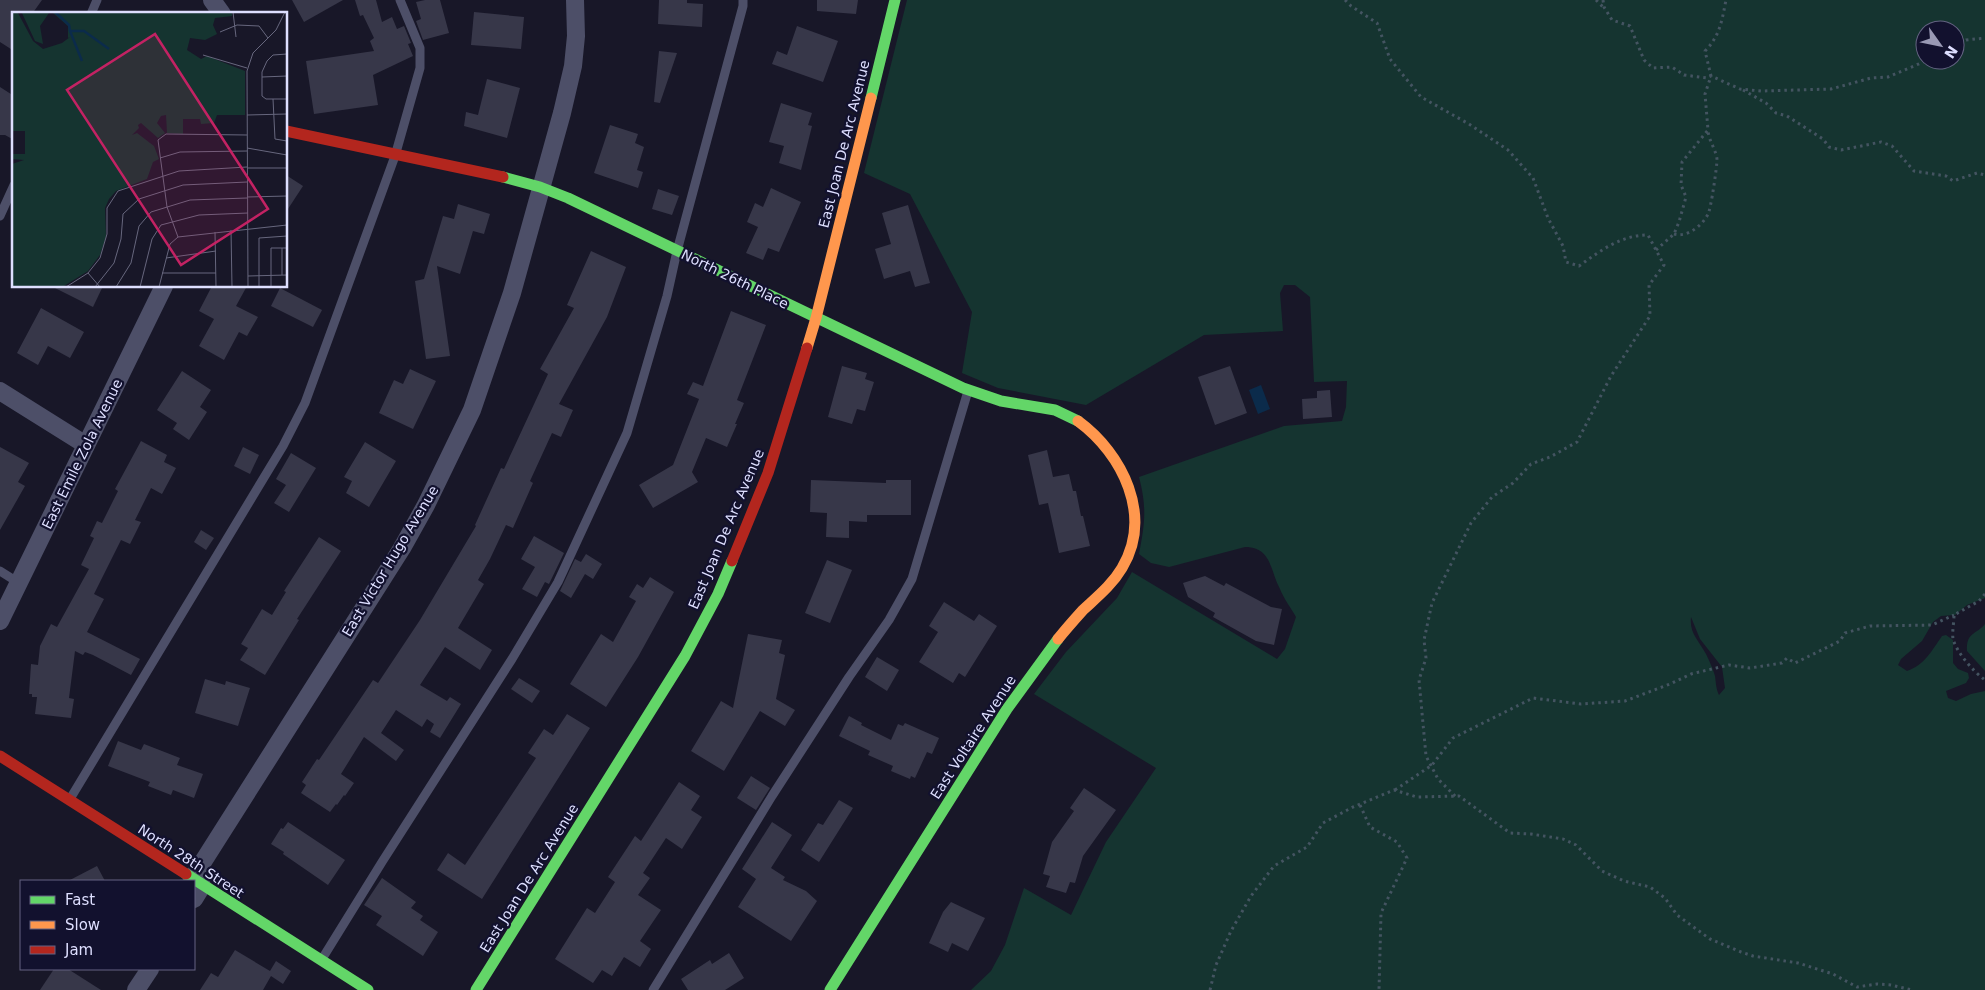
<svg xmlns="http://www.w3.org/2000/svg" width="1985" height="990" viewBox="0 0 1985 990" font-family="'DejaVu Sans',sans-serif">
  <rect width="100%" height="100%" fill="#181728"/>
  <g fill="#153430" fill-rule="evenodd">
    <path d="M907,0H1985V598L1967,605L1955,615L1941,616L1933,622L1922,641L1901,659L1898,665L1907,671C1925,665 1932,650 1942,636L1946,635L1953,640V663L1958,669L1968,673L1969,678L1966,683L1946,691L1948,698L1956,701L1971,694L1985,691V990H971L991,971L1005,945L1024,888L1071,915L1106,842L1156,768L1034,694L1066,652L1117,598L1132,572L1277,659L1285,649L1296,617C1291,608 1284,599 1280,589C1270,571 1272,547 1245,547L1169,567L1151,563L1139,554C1145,523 1147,508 1139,477L1284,426L1342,421L1346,407L1347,381L1314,382L1310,297L1295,285H1284L1280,293L1283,331L1204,335L1086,405L998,388L962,373L972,312L910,194L864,173ZM1925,30H1955V60H1925ZM1691,617L1700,639L1722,667L1725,688L1719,695C1716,689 1716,683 1715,676C1713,669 1709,660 1706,654C1699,641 1689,633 1691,617Z"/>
    <path d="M1985,624V671L1967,651C1966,632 1976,635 1985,624Z"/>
  </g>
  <path fill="#0b2b4b" d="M1261,385L1270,409L1258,414L1249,390Z"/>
  <g fill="#373749">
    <path d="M0,0H42L32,14H14V51L0,42Z"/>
    <path d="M292,0H343L304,22Z"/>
    <path d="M355,0H376L382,22L392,17L397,29L404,26L411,43L408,44L413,56L373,75L378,105L314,114L306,61L374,51L370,41L374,38L363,15L360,16Z"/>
    <path d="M425,0H440L449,33L423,40L416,21L421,19L416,2Z"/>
    <path d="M659,0H687V3L703,4L702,27L658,24Z"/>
    <path d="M817,0H858L856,14L817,11Z"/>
    <path d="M474,12L524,17L521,49L471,45Z"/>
    <path d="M797,26L838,41L823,82L772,64L777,51L787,55Z"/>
    <path d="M659,51L677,53L660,103L654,102Z"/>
    <path d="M487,79L520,88L507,138L464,126L466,112L478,115Z"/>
    <path d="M0,87L14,96V140L5,135H0Z"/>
    <path d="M781,103L812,113L808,125L812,126L801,170L779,163L784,146L769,142Z"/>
    <path d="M610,125L638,134L635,143L644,147L637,170L643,172L638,188L594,173Z"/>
    <path d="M286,175L303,186L286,212Z"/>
    <path d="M771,188L801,202L779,252L768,248L763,260L746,253L758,227L747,222L755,203L763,207Z"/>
    <path d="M658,189L679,196L672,215L652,209Z"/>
    <path d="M458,204L490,214L484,234L473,231L460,274L437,266L450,356L426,359L415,281L424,279L443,216L454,219Z"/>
    <path d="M908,205L930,283L915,287L910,271L884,279L875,249L891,244L882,213Z"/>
    <path d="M591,251L626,267L607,317L559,404L573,410L561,437L552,433L530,481L533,483L513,528L506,525L490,559L478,580L484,584L458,628L492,650L480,670L445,647L420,685L447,701L450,697L461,704L440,738L430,732L434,724L427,719L422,727L396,710L381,733L404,750L396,761L364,737L341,774L354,783L345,796L344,795L337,805L336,804L330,812L301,793L306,785L302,782L317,759L319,760L373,680L378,683L420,620L476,526L475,525L501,468L504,469L548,374L540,369L574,308L567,305Z"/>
    <path d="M51,286H103L93,307Z"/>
    <path d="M212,286H247L236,306L258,317L247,336L239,332L224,360L199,346L214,319L199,311Z"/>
    <path d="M280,288L322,310L313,327L271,306Z"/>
    <path d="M41,308L84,332L70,358L48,346L38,365L17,353Z"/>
    <path d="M731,311L766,325L737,400L744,403L735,424H737L727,447L706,438L692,472L698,482L653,508L639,485L673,465L699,399L687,394L693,382L703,386Z"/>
    <path d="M842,366L867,373L865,379L874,382L865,411L857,409L852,424L828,417Z"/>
    <path d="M1230,366L1247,413L1215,425L1198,377Z"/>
    <path d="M410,369L436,381L413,429L379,413L394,380L403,384Z"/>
    <path d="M182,371L211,390L200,407L207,412L189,440L173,429L177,423L157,410Z"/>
    <path d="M1330,390L1332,417L1303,419L1302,399L1317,398V391Z"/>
    <path d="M141,441L167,455L164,462L176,468L162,494L151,488L135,520L141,522L130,544L121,540L94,594L104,599L87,632L140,659L131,675L93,655L85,652L83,655L75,651L69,698L74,699L71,718L35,714L37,697H32V694H29L31,664L38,665L40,646L51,624L57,627L89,569L81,565L94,538L90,536L97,521L102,523L118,491L115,489Z"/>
    <path d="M365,442L396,461L369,507L346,493L352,481L344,477Z"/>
    <path d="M0,447L29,463L18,482L25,486L0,530Z"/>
    <path d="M243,447L259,455L250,474L234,466Z"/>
    <path d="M1047,450L1053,477L1069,474L1073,491H1076L1081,516H1083L1090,546L1059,553L1048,503L1039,505L1028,455Z"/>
    <path d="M291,453L316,468L289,512L274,503L286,485L276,479Z"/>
    <path d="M811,480L886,483V480H911V515H867V522L849,521V538L826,537L827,513L810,512Z"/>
    <path d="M201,530L214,538L206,550L194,542Z"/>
    <path d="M534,536L564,553L549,584L545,582L537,597L522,589L535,567L521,559Z"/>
    <path d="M319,537L341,551L297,619L299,620L265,675L240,660L248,648L241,644L262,609L272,615L286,592L284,591Z"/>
    <path d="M586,554L602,564L593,579L585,574L571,598L560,591L575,559L581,562Z"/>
    <path d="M827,560L852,570L830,623L805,613Z"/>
    <path d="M1205,576L1224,586L1226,583L1271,607L1282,609L1274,645L1256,641L1213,617L1215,613L1188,597L1183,583Z"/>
    <path d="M650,577L674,592L638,657L606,707L570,684L601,634L613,642L636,601L629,597L637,584L643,588Z"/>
    <path d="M944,602L974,621L979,614L997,626L965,677L959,673L953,683L919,662L938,632L929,626Z"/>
    <path d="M748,634L782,640L779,653L785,655L776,699L795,710L785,726L760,711L724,771L691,751L721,701L733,708Z"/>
    <path d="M877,657L899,670L887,691L865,677Z"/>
    <path d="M519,678L540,691L532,703L511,689Z"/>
    <path d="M205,679L225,685L226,681L250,688L238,726L195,713Z"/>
    <path d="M567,714L590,728L482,899L437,870L448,853L465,865L536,758L528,753L544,729L553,735Z"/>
    <path d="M849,716L862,723L861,725L891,740L898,724L903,726L905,723L939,738L932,754L927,752L915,778L911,776L910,779L891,771L893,766L868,755L870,751L839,736Z"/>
    <path d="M118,741L141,750L144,744L180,758L177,765L203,774L194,798L173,790L171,795L148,786L150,782L108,766Z"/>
    <path d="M751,776L770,788L756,810L737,798Z"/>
    <path d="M679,782L700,796L691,810L702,817L682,849L666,838L643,873L650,878L638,895L661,910L640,941L651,949L640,967L624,957L612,976L602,970L593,983L555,959L587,908L595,913L615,882L608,877L635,836L641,841Z"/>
    <path d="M1084,788L1116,810L1083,856L1075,883L1070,882L1066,893L1046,887L1050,876L1043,874L1052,842L1074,811L1070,808Z"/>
    <path d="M839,800L853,808L819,862L801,850L818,823L823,825Z"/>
    <path d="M288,822L345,860L328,885L283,854L284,852L271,844L281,828L283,829Z"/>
    <path d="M772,822L792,835L771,868L785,877L783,880L806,891L817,901L791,941L738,907L756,879L742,869Z"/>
    <path d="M97,866L105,881H68Z"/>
    <path d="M382,878L416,902L411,908L423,916L420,920L438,932L423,956L376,925L382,916L364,905Z"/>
    <path d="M951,902L985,918L968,951L952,943L948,952L929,943L943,912Z"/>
    <path d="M235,950L270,971L276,961L291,971L283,984L271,976L263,990H200L211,973L218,977Z"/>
    <path d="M729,953L744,978L725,990H688L681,979L710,960L712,964Z"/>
    <path d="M54,969H68L101,990H40Z"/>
  </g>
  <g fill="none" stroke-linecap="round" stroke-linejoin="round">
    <g stroke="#445461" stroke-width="3" stroke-dasharray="2.5 4" stroke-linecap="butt">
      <path d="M1345,0L1351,6L1377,23L1390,59L1421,97L1469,124L1508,150L1533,178L1548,218L1563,246L1566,262L1579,266C1600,251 1621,235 1648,235L1664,265L1649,285L1650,316L1611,376L1577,442L1550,457L1531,464L1513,483L1492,497L1471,523L1432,603L1424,640L1426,658L1419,680L1426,756L1438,779L1456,797"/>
      <path d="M1596,0L1604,8"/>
      <path d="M1603,0L1604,7L1612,20L1630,26L1644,60L1653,68L1672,67L1684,75L1707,78L1711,76L1740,89L1761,91L1831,89L1871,78L1888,77L1928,60"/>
      <path d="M1955,47L1966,40L1985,38"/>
      <path d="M1743,90L1766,103L1776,113L1787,116L1823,139L1829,147L1841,150L1881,142L1892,146L1914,171L1946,176L1953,181L1977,173L1985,175"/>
      <path d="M1674,234C1687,238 1703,225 1708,214C1711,209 1717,166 1717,160C1717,152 1709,141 1708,131"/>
      <path d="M1656,250L1674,234L1679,222L1686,197L1681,185L1682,162L1708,130L1705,94L1711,76L1705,51C1720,36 1722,20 1726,0"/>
      <path d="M1985,594L1979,601L1954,615C1954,622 1952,632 1953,639C1957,653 1973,671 1985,680"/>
      <path d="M1395,790L1432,765L1453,738L1533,698L1581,704L1625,701L1670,684L1691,674L1729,665L1750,668L1782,663L1787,658L1795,663L1840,641L1845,633L1870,626L1932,625L1954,615"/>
      <path d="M1360,805L1370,827L1397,842L1407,858L1381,913L1379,990"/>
      <path d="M1210,990L1216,965L1231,931L1251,896L1274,866L1307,847L1323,823L1353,807L1394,790L1417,797L1459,796L1510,833L1531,834L1563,839L1576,845L1602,871L1624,881L1650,887L1665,898L1677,915L1710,939L1741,952L1753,956L1798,963L1833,974L1857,987L1877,984L1891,985L1912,990"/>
    </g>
    <g stroke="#4d4f68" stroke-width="9">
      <path d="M91,14L97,0"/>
      <path d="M0,216L14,185"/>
      <path d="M0,571L19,583"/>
      <path d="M70,799L283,446L305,403L395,156L420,68V48L400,0"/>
      <path d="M322,959L382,862L512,659L558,582L627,433L667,296L677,251L743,6V0"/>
      <path d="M653,990L772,796L849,677L889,620L912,579L968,391"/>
    </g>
    <g stroke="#4d4f68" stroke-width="18">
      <path d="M212,0L222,14"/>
      <path d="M0,391L86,445"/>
      <path d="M0,621L164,286"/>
      <path d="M192,879L402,548L426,505L472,410L512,293L562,113L573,66L576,36L575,0"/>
      <path d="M194,899L202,886"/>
      <path d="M136,990L150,969"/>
    </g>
    <g stroke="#63d668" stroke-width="11">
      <path d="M871,98L895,0"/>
      <path d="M503,177L540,187L568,198L963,388L1001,401L1055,410L1078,421"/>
      <path d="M186,874L368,990"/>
      <path d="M476,990L685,656L718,594L732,561"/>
      <path d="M830,990L1007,709L1058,639"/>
    </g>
    <g stroke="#ff974d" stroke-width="11">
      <path d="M807,348L816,318L871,98"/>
      <path d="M1058,639C1066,629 1074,620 1083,610C1097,597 1112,585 1122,568C1153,516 1123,454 1078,421"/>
    </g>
    <g stroke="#b3261e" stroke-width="11">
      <path d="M286,131L503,177"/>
      <path d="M732,561L768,473L807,348"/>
      <path d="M0,756L186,874"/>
    </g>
  </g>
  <g text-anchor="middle" stroke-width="4.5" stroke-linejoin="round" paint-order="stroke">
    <g font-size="14" fill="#dedfff" stroke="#12112e">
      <text transform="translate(844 144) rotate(-76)" y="5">East Joan De Arc Avenue</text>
      <text transform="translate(735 279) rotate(26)" y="5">North 26th Place</text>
      <text transform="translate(82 454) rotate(-64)" y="5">East Emile Zola Avenue</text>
      <text transform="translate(726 529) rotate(-67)" y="5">East Joan De Arc Avenue</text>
      <text transform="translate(390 561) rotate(-59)" y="5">East Victor Hugo Avenue</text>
      <text transform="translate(973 737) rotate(-57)" y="5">East Voltaire Avenue</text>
      <text transform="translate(191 861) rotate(33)" y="5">North 28th Street</text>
      <text transform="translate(529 878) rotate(-58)" y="5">East Joan De Arc Avenue</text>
    </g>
  </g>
  <g transform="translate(12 12)">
    <rect width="275" height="275" fill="#181728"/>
    <path d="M0,1H6L21,29L31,37L50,31L58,25L56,26V14L41,1H220V4L203,6L201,13L205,22L193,28L178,26L175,38L189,47L195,44L233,59V103H205L202,111L189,112L188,107H171V122L155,121L154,103L149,104L145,111L153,121L146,126L129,111L126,113L127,116L120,123L125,121L142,134L147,147L141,150L135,167L104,179L97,187L93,196L94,225L88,243L76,259L52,274H0V152L12,148L0,147V142H13V119H0ZM10,1H37L28,14L31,32L23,29Z" fill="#153430"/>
    <path fill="none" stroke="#0b2b4b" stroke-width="2.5" d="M43,0L57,13L58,19H72L97,37M58,19L70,49"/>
    <path fill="none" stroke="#67677e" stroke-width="1" d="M221,0L224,25M208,20L225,13L247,14L256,26M275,42L261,43L255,49L250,60V84L254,87H275M191,43L235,56M250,65L275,64M261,87L263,127L275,129M235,103L275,102M235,136L275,143M148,146L168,140L235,139M235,156H275M235,185L275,184M219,218L220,275M203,220L204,275M166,225L275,213M270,236V263M154,246L204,239M76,261L88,275M150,261H204M236,264L275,263M54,275L76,261L88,246L95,222V196L106,179L167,159L235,155M83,275L102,251L109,227L111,202L127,187L171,173L235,170M104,275L119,251L127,214L139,200L178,188L235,186M128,275L140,227L149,213L187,203L236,201M147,275L158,232L166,225L155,195L146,128L154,122L235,123M236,275L235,59L241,41L264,18L273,0M247,275V226L275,224M259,275V236H275"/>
    <path fill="#c32263" fill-opacity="0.15" stroke="#c32263" stroke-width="2.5" d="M143,22L256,197L169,253L55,78Z"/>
    <rect width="275" height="275" fill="none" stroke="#dedfff" stroke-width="2.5"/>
  </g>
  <rect x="20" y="880" width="175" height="90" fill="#12112e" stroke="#646382"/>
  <rect x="30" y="896" width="25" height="8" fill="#63d668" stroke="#646382"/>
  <text x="65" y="905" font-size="15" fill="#dedfff">Fast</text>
  <rect x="30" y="921" width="25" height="8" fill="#ff974d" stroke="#646382"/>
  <text x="65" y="930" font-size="15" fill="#dedfff">Slow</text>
  <rect x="30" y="946" width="25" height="8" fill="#b3261e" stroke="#646382"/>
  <text x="65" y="955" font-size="15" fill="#dedfff">Jam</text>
  <g transform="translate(1940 45) rotate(123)"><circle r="24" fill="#12112e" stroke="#646382"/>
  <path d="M0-4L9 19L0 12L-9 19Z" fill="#9999b4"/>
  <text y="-8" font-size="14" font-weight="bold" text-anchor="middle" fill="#dedfff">N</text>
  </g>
</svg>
